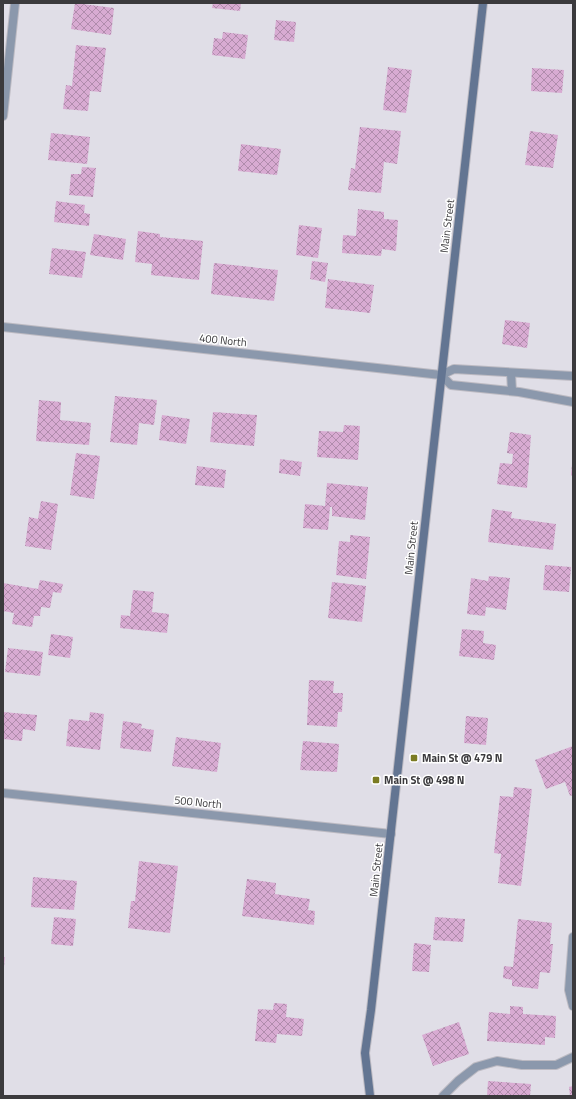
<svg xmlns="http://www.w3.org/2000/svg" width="576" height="1099" viewBox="0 0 576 1099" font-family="'Titillium Web',sans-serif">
  <defs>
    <pattern id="building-cross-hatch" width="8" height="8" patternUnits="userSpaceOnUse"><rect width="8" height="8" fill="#d8abd2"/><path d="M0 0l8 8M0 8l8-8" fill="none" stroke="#b08cac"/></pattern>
  </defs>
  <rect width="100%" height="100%" fill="#e0dee7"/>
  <g fill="url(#building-cross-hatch)">
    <path d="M75,3L114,8L111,35L71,29Z"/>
    <path d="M213,3H241L240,11L212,8Z"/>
    <path d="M276,20L296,22L294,42L274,40Z"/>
    <path d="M223,32L248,35L245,59L212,55L214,38L222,39Z"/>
    <path d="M76,45L106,48L101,92L90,91L88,111L63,109L66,85L72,86Z"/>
    <path d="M388,67L412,70L406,113L383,110Z"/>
    <path d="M532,68L564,70L562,93L531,91Z"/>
    <path d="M360,127L401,131L397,164L384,162L381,193L348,190L351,168L355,169Z"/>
    <path d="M530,131L558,135L553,168L525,165Z"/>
    <path d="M51,133L90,137L87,164L48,160Z"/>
    <path d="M241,144L281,149L277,175L238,171Z"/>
    <path d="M82,167L96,168L93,197L69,195L71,174H81Z"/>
    <path d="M56,201L85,205L84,213L90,214L89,226L54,222Z"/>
    <path d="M358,209L384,212V219L398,220L396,251L382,249L381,256L342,253L343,235L356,236Z"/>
    <path d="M299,225L322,228L318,258L296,255Z"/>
    <path d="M138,231L160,234V237L203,241L199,280L151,275L152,264L135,262Z"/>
    <path d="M94,234L126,239L123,260L90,255Z"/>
    <path d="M52,248L86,252L82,278L49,274Z"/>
    <path d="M312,261L328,263L325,282L310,279Z"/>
    <path d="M214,263L278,270L274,301L211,294Z"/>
    <path d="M328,279L374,285L370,313L325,308Z"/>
    <path d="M505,320L530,323L527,348L502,344Z"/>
    <path d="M115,396L157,400L154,425L139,423L137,445L110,442Z"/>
    <path d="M39,400L61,402L60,420L91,423L89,445L36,441Z"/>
    <path d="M213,412L257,415L254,446L210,442Z"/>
    <path d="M162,415L190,419L186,444L159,440Z"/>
    <path d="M344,425L360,426L358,460L317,457L319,431L343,432Z"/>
    <path d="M510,432L531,435L527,488L497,484L500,463L512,464L513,454L507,453Z"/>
    <path d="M76,453L100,456L94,499L70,495Z"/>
    <path d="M280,459L302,462L300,476L279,473Z"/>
    <path d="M572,464H573V476L571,475Z"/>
    <path d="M197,466L226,470L224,488L195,485Z"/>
    <path d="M327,483L368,487L365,520L332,516V507H330L328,530L303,528L305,504L325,506Z"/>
    <path d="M41,501L58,504L51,550L25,546L29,517L38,519Z"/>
    <path d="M492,509L512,512L511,518L556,524L553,550L488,542Z"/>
    <path d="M350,535L370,537L366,579L336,575L339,541L350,542Z"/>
    <path d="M545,565L571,567L569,592L543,590Z"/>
    <path d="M489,576L510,578L506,610L486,607L485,616L467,614L471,578L488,581Z"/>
    <path d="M40,580L63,584L61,593L53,592L50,608L41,607L40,616H34L32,627L12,624L14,613L3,611V583L38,589Z"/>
    <path d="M332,582L366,586L362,622L328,618Z"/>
    <path d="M133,590L154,592L152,612L169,614L167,633L120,628L121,615L130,616Z"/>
    <path d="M462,629L484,631L483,643L496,645L494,660L459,656Z"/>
    <path d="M51,634L73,637L70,658L48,655Z"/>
    <path d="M8,648L43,652L40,676L5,672Z"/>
    <path d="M309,680L334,681L333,693H343L342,712H338L337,727L307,725Z"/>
    <path d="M3,712L37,715L35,731L23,729L22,741L3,739Z"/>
    <path d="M90,712L104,714L100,750L66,746L69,719L89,721Z"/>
    <path d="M466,716L488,718L486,745L464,743Z"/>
    <path d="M123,721L142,724L141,728L154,730L151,752L120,748Z"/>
    <path d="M176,737L221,743L217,772L172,766Z"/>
    <path d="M303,741L339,744L337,772L300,770Z"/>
    <path d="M573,746V795L570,796L565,782L546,789L535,760Z"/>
    <path d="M514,787L532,789L521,886L498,883L501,854L494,853L500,796L513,797Z"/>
    <path d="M139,861L178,866L170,933L128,928L131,901H135Z"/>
    <path d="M33,877L77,881L74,910L31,907Z"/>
    <path d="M247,879L276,883L275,894L310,899L308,910L315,911L314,925L242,916Z"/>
    <path d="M54,917L76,919L73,946L51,944Z"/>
    <path d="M435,917L465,919L463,942L433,940Z"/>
    <path d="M518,919L552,923L550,944H553L550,973L540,972L538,989L512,986V980L503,978L504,966L513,967Z"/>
    <path d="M414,943L431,945L429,972L412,971Z"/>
    <path d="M3,957H5L4,967H3Z"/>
    <path d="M274,1003L287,1004L286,1017L304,1019L302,1036L277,1034L276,1043L255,1041L258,1009L273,1010Z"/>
    <path d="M510,1006L523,1007V1014L556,1016L555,1038L545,1037V1045L487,1041L489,1012L510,1014Z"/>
    <path d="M459,1022L469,1054L433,1066L422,1035Z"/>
    <path d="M488,1081L531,1084L530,1096H487Z"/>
    <path d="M573,1086V1096H570L569,1087Z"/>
  </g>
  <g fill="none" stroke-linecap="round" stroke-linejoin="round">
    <g stroke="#bcbac2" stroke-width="10">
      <g id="minor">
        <path d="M3,116L15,3"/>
        <path d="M3,327L441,375L454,369L573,376"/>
        <path d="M511,373L512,391"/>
        <path d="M441,375L451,385L519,392L573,402"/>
        <path d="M3,793L391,834"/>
        <path d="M573,937L569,990L573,1006"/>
        <path d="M443,1096L458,1081L476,1067L497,1061L522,1065H556L573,1057"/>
      </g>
    </g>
    <g stroke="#bcbac2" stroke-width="10">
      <path id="secondary" d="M370,1096L365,1053L371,1010L483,3"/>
    </g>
    <use href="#minor" stroke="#8b98ac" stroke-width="8"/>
    <use href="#secondary" stroke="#637592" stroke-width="8"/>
  </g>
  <g fill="#7b7b22" stroke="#fff" stroke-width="1.5">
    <rect x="410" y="754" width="8" height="8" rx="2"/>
    <rect x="372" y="776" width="8" height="8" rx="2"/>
  </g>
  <g text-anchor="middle" stroke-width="3" stroke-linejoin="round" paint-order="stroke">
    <g font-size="11" fill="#3b3a3d" stroke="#fff">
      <text transform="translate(447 226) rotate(-83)" y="4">Main Street</text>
      <text transform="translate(223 340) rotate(6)" y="4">400 North</text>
      <text transform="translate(411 548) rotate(-84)" y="4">Main Street</text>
      <text transform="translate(198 802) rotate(6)" y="4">500 North</text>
      <text transform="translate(376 870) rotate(-84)" y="4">Main Street</text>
    </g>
    <g font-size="11" font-weight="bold" fill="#3b3a3d" stroke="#fff" text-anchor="start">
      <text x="422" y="762">Main St @ 479 N</text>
      <text x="384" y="784">Main St @ 498 N</text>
    </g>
  </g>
  <rect width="576" height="1099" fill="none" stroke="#3b3a3d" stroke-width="8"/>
</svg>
